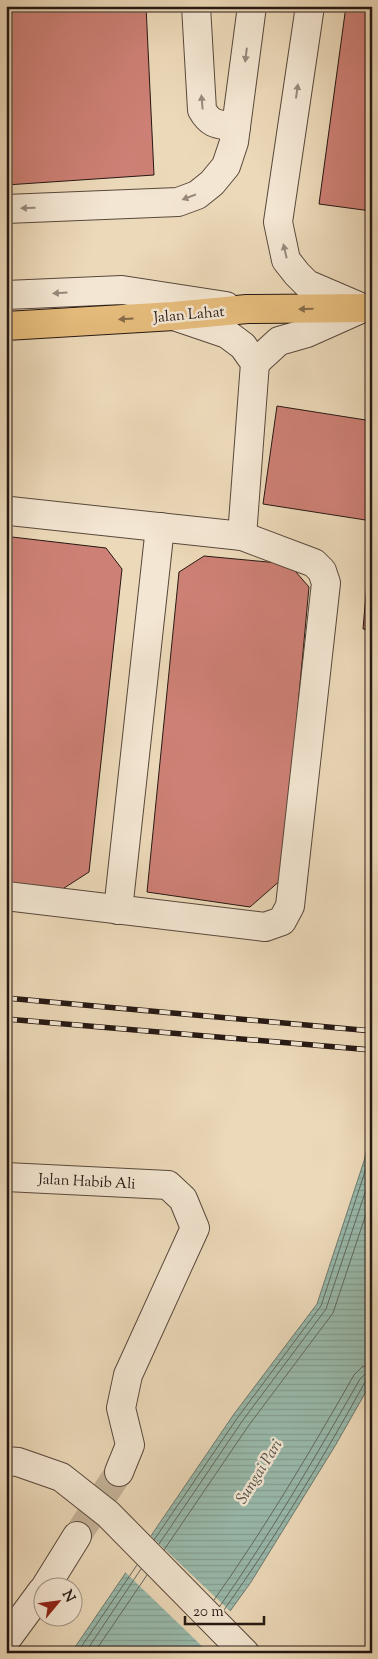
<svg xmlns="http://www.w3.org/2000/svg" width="378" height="1659" viewBox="0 0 378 1659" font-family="'Sorts Mill Goudy',serif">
  <defs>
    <pattern id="water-rules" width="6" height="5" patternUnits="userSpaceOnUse" patternTransform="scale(1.25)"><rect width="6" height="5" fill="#99baac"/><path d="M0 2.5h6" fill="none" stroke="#849f93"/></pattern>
  </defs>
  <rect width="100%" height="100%" fill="#ecd9b9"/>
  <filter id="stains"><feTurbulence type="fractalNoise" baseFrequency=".004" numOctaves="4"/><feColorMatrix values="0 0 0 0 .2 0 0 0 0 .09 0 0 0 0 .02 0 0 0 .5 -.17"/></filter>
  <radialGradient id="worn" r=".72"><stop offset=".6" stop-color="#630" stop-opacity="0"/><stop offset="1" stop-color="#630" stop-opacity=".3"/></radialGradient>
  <path fill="url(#water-rules)" stroke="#6b796f" d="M372,1129V1381L335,1446L251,1582L200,1653H71L234,1414L317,1304L364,1161Z"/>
  <path fill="#ecd9b9" d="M149,1534L232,1613L206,1650L124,1571Z"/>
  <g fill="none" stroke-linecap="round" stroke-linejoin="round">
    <g stroke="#606960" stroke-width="1">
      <path d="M154,1540L238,1417L321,1306L372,1150"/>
      <path d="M159,1544L243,1420L326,1309L372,1172"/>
      <path d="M164,1550L249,1425L333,1313L372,1196"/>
      <path d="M214,1600C265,1528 310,1452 354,1375L362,1367L372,1365"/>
      <path d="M220,1606C271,1533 316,1456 360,1379L365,1374L372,1373"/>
      <path d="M224,1610C276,1537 322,1460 365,1382L372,1379"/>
      <path d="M77,1653L137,1565"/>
      <path d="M85,1653L141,1569"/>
      <path d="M94,1653L147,1575"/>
    </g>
  </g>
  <g fill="#cd8075" stroke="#261813">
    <path d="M6,6H146L154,175L6,185Z"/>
    <path d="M346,6H372V237H370L371,211L319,204Z"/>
    <path d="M277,406L372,421V521L263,504Z"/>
    <path d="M12,537L106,548L122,569L89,872L61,890L6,885V542Z"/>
    <path d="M204,556L289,564L309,587L282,879L250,907L147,892L179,572Z"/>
    <path d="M369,559L372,560V630L363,629Z"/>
  </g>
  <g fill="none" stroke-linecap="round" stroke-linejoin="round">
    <path stroke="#c4b298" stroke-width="28" stroke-dasharray="28 14" stroke-linecap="butt" d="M77,1536L119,1472"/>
    <g stroke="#58483c" stroke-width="30">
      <g id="minor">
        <path d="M196,6L202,110C211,126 219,124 236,127"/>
        <path d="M310,6L278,222L286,260L297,274L307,284L363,308"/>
        <path d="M6,209L178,202L197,195L212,183L226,166L234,142L252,6"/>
        <path d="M6,295L122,290L226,306"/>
        <path d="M174,316L227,334L243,346L255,363L242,536"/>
        <path d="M255,363L279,341L307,333L363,308"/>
        <path d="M6,512L10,511L242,536L314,563L322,571L326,583L290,906L282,921L265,927L6,896"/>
        <path d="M118,910L160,527"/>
        <path d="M6,1177L168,1185L183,1199L195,1228L128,1375L121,1408L130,1445L119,1472"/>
        <path d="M6,1461L18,1462L61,1477L108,1514L245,1653"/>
        <path d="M46,1586L77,1536"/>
        <path d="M6,1640L42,1591"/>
      </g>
    </g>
    <g stroke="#261813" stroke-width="30">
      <path id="major" d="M6,326L174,316L247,309L372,308"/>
    </g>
    <use href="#minor" stroke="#f3e6d2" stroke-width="28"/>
    <use href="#major" stroke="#e6bc7c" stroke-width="28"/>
    <g stroke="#261813" stroke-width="5.5">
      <g id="rail">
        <path d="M6,998L372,1031"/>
        <path d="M6,1019L372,1050"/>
      </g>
    </g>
    <use href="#rail" stroke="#f3e6d2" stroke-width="4" stroke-dasharray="11" stroke-linecap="butt"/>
  </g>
  <defs><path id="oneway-solid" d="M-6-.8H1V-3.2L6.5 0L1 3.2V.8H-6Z" transform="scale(1.25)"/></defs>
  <g fill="#97897c">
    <use href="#oneway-solid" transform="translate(246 55) rotate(97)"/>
    <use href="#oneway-solid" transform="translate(297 91) rotate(-82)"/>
    <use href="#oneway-solid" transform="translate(202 102) rotate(-95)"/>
    <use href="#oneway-solid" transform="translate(189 197) rotate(159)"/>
    <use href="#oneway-solid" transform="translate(28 208) rotate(178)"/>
    <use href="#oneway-solid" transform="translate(285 251) rotate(-103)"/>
    <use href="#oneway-solid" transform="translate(60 293) rotate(177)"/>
  </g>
  <g fill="#866a48">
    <use href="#oneway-solid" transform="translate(306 309) rotate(179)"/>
    <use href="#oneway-solid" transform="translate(126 319) rotate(176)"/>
  </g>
  <g text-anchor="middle" stroke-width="5" stroke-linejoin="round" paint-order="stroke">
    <g font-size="15" fill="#261813" stroke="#f3e6d2">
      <text transform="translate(189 314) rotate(-5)" y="5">Jalan Lahat</text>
      <text transform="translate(87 1181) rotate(3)" y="5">Jalan Habib Ali</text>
    </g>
    <g font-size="16" font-style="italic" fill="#4e5149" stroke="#f3e6d2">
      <text transform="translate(258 1471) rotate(-58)" y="6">Sungai Pari</text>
    </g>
  </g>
  <rect width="378" height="1659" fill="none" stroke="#ecd9b9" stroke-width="25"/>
  <rect x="8" y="8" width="363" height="1644" fill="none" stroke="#261813" stroke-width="2.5"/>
  <rect x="12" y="12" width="353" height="1634" fill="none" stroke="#261813"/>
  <g transform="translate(58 1602) rotate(61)"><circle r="24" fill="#f3e6d2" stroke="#a19486"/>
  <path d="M0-4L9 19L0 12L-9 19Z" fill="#8f2418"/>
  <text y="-8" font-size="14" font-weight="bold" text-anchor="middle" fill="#261813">N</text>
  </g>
  <path d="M185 1616v8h79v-8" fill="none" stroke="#261813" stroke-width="2.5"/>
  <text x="193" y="1616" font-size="15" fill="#261813" stroke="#f3e6d2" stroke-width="4" paint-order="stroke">20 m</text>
  <rect width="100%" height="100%" filter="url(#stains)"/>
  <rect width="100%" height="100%" fill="url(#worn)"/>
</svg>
